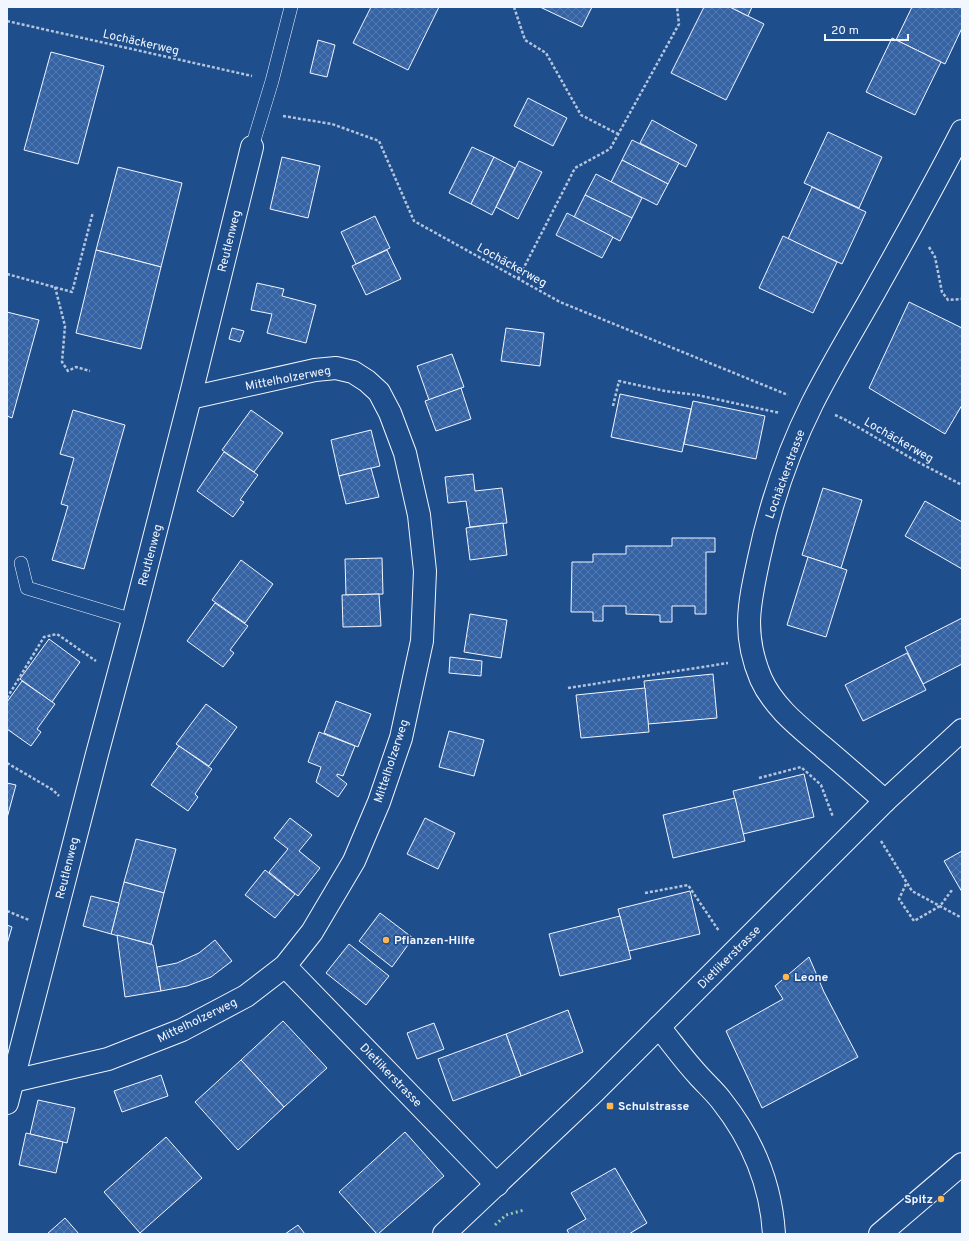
<svg xmlns="http://www.w3.org/2000/svg" width="969" height="1241" viewBox="0 0 969 1241" font-family="Overpass,sans-serif">
  <defs>
    <pattern id="building-cross-hatch" width="8" height="8" patternUnits="userSpaceOnUse"><rect width="8" height="8" fill="#3563a3"/><path d="M0 0l8 8M0 8l8-8" fill="none" stroke="#537ab1"/></pattern>
  </defs>
  <rect width="100%" height="100%" fill="#1f4e8c"/>
  <g fill="url(#building-cross-hatch)" stroke="#f2f6ff">
    <path d="M371,7H439L408,70L353,43Z"/>
    <path d="M540,7H592L582,27Z"/>
    <path d="M704,7H730L764,24L726,100L671,73Z"/>
    <path d="M730,7H752L748,16Z"/>
    <path d="M912,7H962V28L945,64L896,40Z"/>
    <path d="M892,38L941,62L915,115L866,92Z"/>
    <path d="M318,40L335,45L327,77L310,73Z"/>
    <path d="M51,52L104,66L78,164L24,150Z"/>
    <path d="M528,98L567,118L553,146L514,126Z"/>
    <path d="M652,120L697,145L686,167L640,143Z"/>
    <path d="M828,132L882,157L859,208L804,183Z"/>
    <path d="M632,140L679,163L668,184L622,160Z"/>
    <path d="M472,147L494,157L471,204L449,193Z"/>
    <path d="M282,157L320,166L308,218L270,209Z"/>
    <path d="M494,157L515,168L492,215L471,204Z"/>
    <path d="M622,160L668,184L657,205L611,182Z"/>
    <path d="M519,161L542,172L518,219L496,207Z"/>
    <path d="M118,167L182,183L161,267L96,250Z"/>
    <path d="M596,174L642,198L632,218L585,195Z"/>
    <path d="M812,187L866,212L842,264L788,239Z"/>
    <path d="M585,195L632,218L620,241L574,217Z"/>
    <path d="M567,213L613,237L602,258L556,235Z"/>
    <path d="M375,216L390,248L356,264L341,232Z"/>
    <path d="M783,236L837,262L813,313L759,288Z"/>
    <path d="M96,250L161,267L141,349L76,333Z"/>
    <path d="M387,250L401,279L366,295L352,266Z"/>
    <path d="M257,283L284,289L282,296L316,305L306,343L267,333L272,314L251,310Z"/>
    <path d="M909,302L962,328V405L945,434L869,388Z"/>
    <path d="M7,312L39,320L12,418L7,416Z"/>
    <path d="M232,328L244,331L240,342L229,339Z"/>
    <path d="M506,328L544,333L540,366L501,361Z"/>
    <path d="M452,354L464,387L429,400L417,366Z"/>
    <path d="M461,388L471,419L436,431L425,401Z"/>
    <path d="M620,394L691,409L682,452L611,437Z"/>
    <path d="M693,401L765,416L756,459L684,444Z"/>
    <path d="M73,410L125,425L84,569L52,560L68,506L61,504L74,458L60,454Z"/>
    <path d="M251,410L283,433L254,472L222,450Z"/>
    <path d="M371,430L380,466L339,476L331,440Z"/>
    <path d="M224,452L258,475L240,500L244,502L233,517L197,491Z"/>
    <path d="M371,468L379,497L346,504L339,476Z"/>
    <path d="M473,474L475,491L502,488L507,523L470,527L466,501L448,503L445,477Z"/>
    <path d="M823,488L862,500L841,568L802,555Z"/>
    <path d="M925,501L962,522V569L905,536Z"/>
    <path d="M503,523L507,555L470,560L466,528Z"/>
    <path d="M672,538H715V552H706V614H695V606H672V622H660V615L626,614V606H603V621H593V612H571L572,562H593V554H626V546H672Z"/>
    <path d="M808,557L847,570L826,637L787,625Z"/>
    <path d="M382,558L383,594L346,595L345,559Z"/>
    <path d="M241,560L273,584L245,623L212,600Z"/>
    <path d="M379,594L381,626L343,627L342,595Z"/>
    <path d="M215,603L248,626L230,650L234,653L223,667L187,641Z"/>
    <path d="M470,614L507,620L501,658L464,652Z"/>
    <path d="M962,618V664L923,684L905,647Z"/>
    <path d="M49,639L80,662L52,702L20,679Z"/>
    <path d="M907,653L926,690L863,721L845,685Z"/>
    <path d="M450,657L482,661L481,676L449,673Z"/>
    <path d="M713,674L717,718L648,724L644,681Z"/>
    <path d="M22,681L55,704L37,729L41,732L31,746L7,729V702Z"/>
    <path d="M645,688L649,732L581,738L576,695Z"/>
    <path d="M336,701L371,714L358,747L324,733Z"/>
    <path d="M206,704L237,727L209,766L176,744Z"/>
    <path d="M449,731L484,740L474,776L439,767Z"/>
    <path d="M319,732L355,746L343,776L337,774V776L347,784L338,797L316,782L321,767L308,762Z"/>
    <path d="M179,746L212,769L195,794L198,797L188,811L151,785Z"/>
    <path d="M804,774L814,817L743,834L733,791Z"/>
    <path d="M7,783L16,785L7,818Z"/>
    <path d="M735,798L745,841L673,858L663,815Z"/>
    <path d="M290,818L312,835L299,851L320,868L298,896L269,872L288,849L274,838Z"/>
    <path d="M425,818L455,833L438,869L407,854Z"/>
    <path d="M136,839L176,849L164,893L124,882Z"/>
    <path d="M962,851V892L944,861Z"/>
    <path d="M265,870L295,894L275,918L245,895Z"/>
    <path d="M124,882L164,893L151,944L111,934Z"/>
    <path d="M690,891L700,934L629,951L618,909Z"/>
    <path d="M91,896L119,903L111,934L83,926Z"/>
    <path d="M380,913L413,938L392,967L359,941Z"/>
    <path d="M620,916L631,959L560,976L549,934Z"/>
    <path d="M7,925L12,927L7,944Z"/>
    <path d="M117,935L153,945L161,991L125,997Z"/>
    <path d="M215,940L232,961L211,977L187,986L161,991L157,967L177,963L199,953Z"/>
    <path d="M349,944L389,976L366,1005L326,973Z"/>
    <path d="M809,957L824,992L858,1057L762,1108L726,1031L783,999L775,986Z"/>
    <path d="M568,1010L583,1052L521,1076L506,1034Z"/>
    <path d="M283,1021L327,1068L284,1107L241,1060Z"/>
    <path d="M434,1023L444,1049L417,1059L407,1033Z"/>
    <path d="M506,1034L521,1076L453,1101L438,1059Z"/>
    <path d="M241,1060L284,1107L238,1150L195,1102Z"/>
    <path d="M161,1075L168,1096L122,1112L114,1091Z"/>
    <path d="M38,1100L75,1108L67,1143L30,1134Z"/>
    <path d="M405,1132L444,1176L378,1234H377L339,1192Z"/>
    <path d="M26,1133L63,1142L56,1173L19,1165Z"/>
    <path d="M166,1137L202,1178L140,1233L104,1192Z"/>
    <path d="M615,1168L647,1223L629,1234H569L567,1230L586,1219L571,1193Z"/>
    <path d="M65,1218L79,1234H47Z"/>
    <path d="M298,1225L305,1234H285Z"/>
  </g>
  <g fill="none" stroke-linecap="round" stroke-linejoin="round">
    <g stroke="#f2f6ff" stroke-width="14">
      <g id="service">
        <path d="M252,147L272,81L291,7"/>
        <path d="M21,563L27,588L133,620"/>
      </g>
    </g>
    <g stroke="#f2f6ff" stroke-width="24">
      <g id="minor">
        <path d="M885,801C865,783 844,765 824,748C801,728 774,708 761,679C742,634 749,604 759,558C770,506 788,452 812,404C833,362 858,322 880,282C908,232 936,182 962,131"/>
        <path d="M285,966L497,1185"/>
        <path d="M659,1027C672,1043 684,1060 698,1075C705,1083 714,1091 721,1100C752,1139 771,1184 774,1234"/>
        <path d="M7,1081H13L108,1059L182,1030L246,996L285,966L312,932L354,861L379,802L401,738L422,641L425,571L419,515L405,453L390,413L379,392L367,381L353,372L336,368L315,370L190,398"/>
        <path d="M7,1103L97,754L133,620L190,398L252,147"/>
        <path d="M880,1234L962,1164"/>
      </g>
    </g>
    <g stroke="#f2f6ff" stroke-width="24">
      <path id="tertiary" d="M444,1234L594,1092L885,801L962,730"/>
    </g>
    <g stroke="#b3c4dc" stroke-width="2.5" stroke-dasharray="3 2" stroke-linecap="butt">
      <path d="M514,7L525,40L546,53L581,115L618,134"/>
      <path d="M7,21L252,76"/>
      <path d="M283,116L332,124L379,141L414,221L560,302L788,395"/>
      <path d="M929,247L935,257L942,292L948,300L962,299"/>
      <path d="M7,274L72,292L93,212"/>
      <path d="M518,279L575,168L610,149L679,24L677,7"/>
      <path d="M55,287L65,326L62,362L68,371L76,367L90,371"/>
      <path d="M613,406L619,381L665,391L697,395L780,413"/>
      <path d="M835,415L844,419L916,461L962,485"/>
      <path d="M568,688L728,663"/>
      <path d="M7,698L44,637L57,634L96,661"/>
      <path d="M7,763L53,790L59,796"/>
      <path d="M759,778L801,767L821,785L833,817"/>
      <path d="M881,841L912,891L962,918"/>
      <path d="M906,884L899,899L914,921L940,906L952,890"/>
      <path d="M645,893L688,885L719,931"/>
      <path d="M7,911L29,920"/>
    </g>
    <use href="#service" stroke="#1f4e8c" stroke-width="13"/>
    <use href="#minor" stroke="#1f4e8c" stroke-width="22"/>
    <use href="#tertiary" stroke="#1f4e8c" stroke-width="22"/>
    <path stroke="#97c8a6" stroke-width="3" stroke-dasharray="2 3" stroke-linecap="butt" d="M495,1225L506,1215L524,1210"/>
  </g>
  <g fill="#ffb74d" stroke="#1f4e8c" stroke-width="1.5">
    <circle cx="386" cy="940" r="4"/>
    <circle cx="786" cy="977" r="4"/>
    <rect x="606" y="1102" width="8" height="8" rx="2"/>
    <circle cx="941" cy="1199" r="4"/>
  </g>
  <g text-anchor="middle" stroke-width="3" stroke-linejoin="round" paint-order="stroke">
    <g font-size="12" fill="#f2f6ff" stroke="#1f4e8c">
      <text transform="translate(141 42) rotate(13)" y="4">Lochäckerweg</text>
      <text transform="translate(229 241) rotate(-76)" y="4">Reutlenweg</text>
      <text transform="translate(512 265) rotate(29)" y="4">Lochäckerweg</text>
      <text transform="translate(288 378) rotate(-11)" y="4">Mittelholzerweg</text>
      <text transform="translate(899 440) rotate(30)" y="4">Lochäckerweg</text>
      <text transform="translate(785 474) rotate(-70)" y="4">Lochäckerstrasse</text>
      <text transform="translate(150 555) rotate(-75)" y="4">Reutlenweg</text>
      <text transform="translate(391 761) rotate(-72)" y="4">Mittelholzerweg</text>
      <text transform="translate(67 868) rotate(-76)" y="4">Reutlenweg</text>
      <text transform="translate(729 957) rotate(-45)" y="4">Dietlikerstrasse</text>
      <text transform="translate(197 1020) rotate(-26)" y="4">Mittelholzerweg</text>
      <text transform="translate(391 1075) rotate(46)" y="4">Dietlikerstrasse</text>
    </g>
    <g font-size="12" font-weight="bold" fill="#f2f6ff" stroke="#1f4e8c" text-anchor="start">
      <text x="394" y="944">Pflanzen-Hilfe</text>
      <text x="794" y="981">Leone</text>
      <text x="618" y="1110">Schulstrasse</text>
      <text x="933" y="1203" text-anchor="end">Spitz</text>
    </g>
  </g>
  <rect width="969" height="1241" fill="none" stroke="#f2f6ff" stroke-width="16"/>
  <path d="M825 34v6h83v-6" fill="none" stroke="#f2f6ff" stroke-width="2"/>
  <text x="831" y="34" font-size="12" fill="#f2f6ff" stroke="#1f4e8c" stroke-width="3" paint-order="stroke">20 m</text>
</svg>
